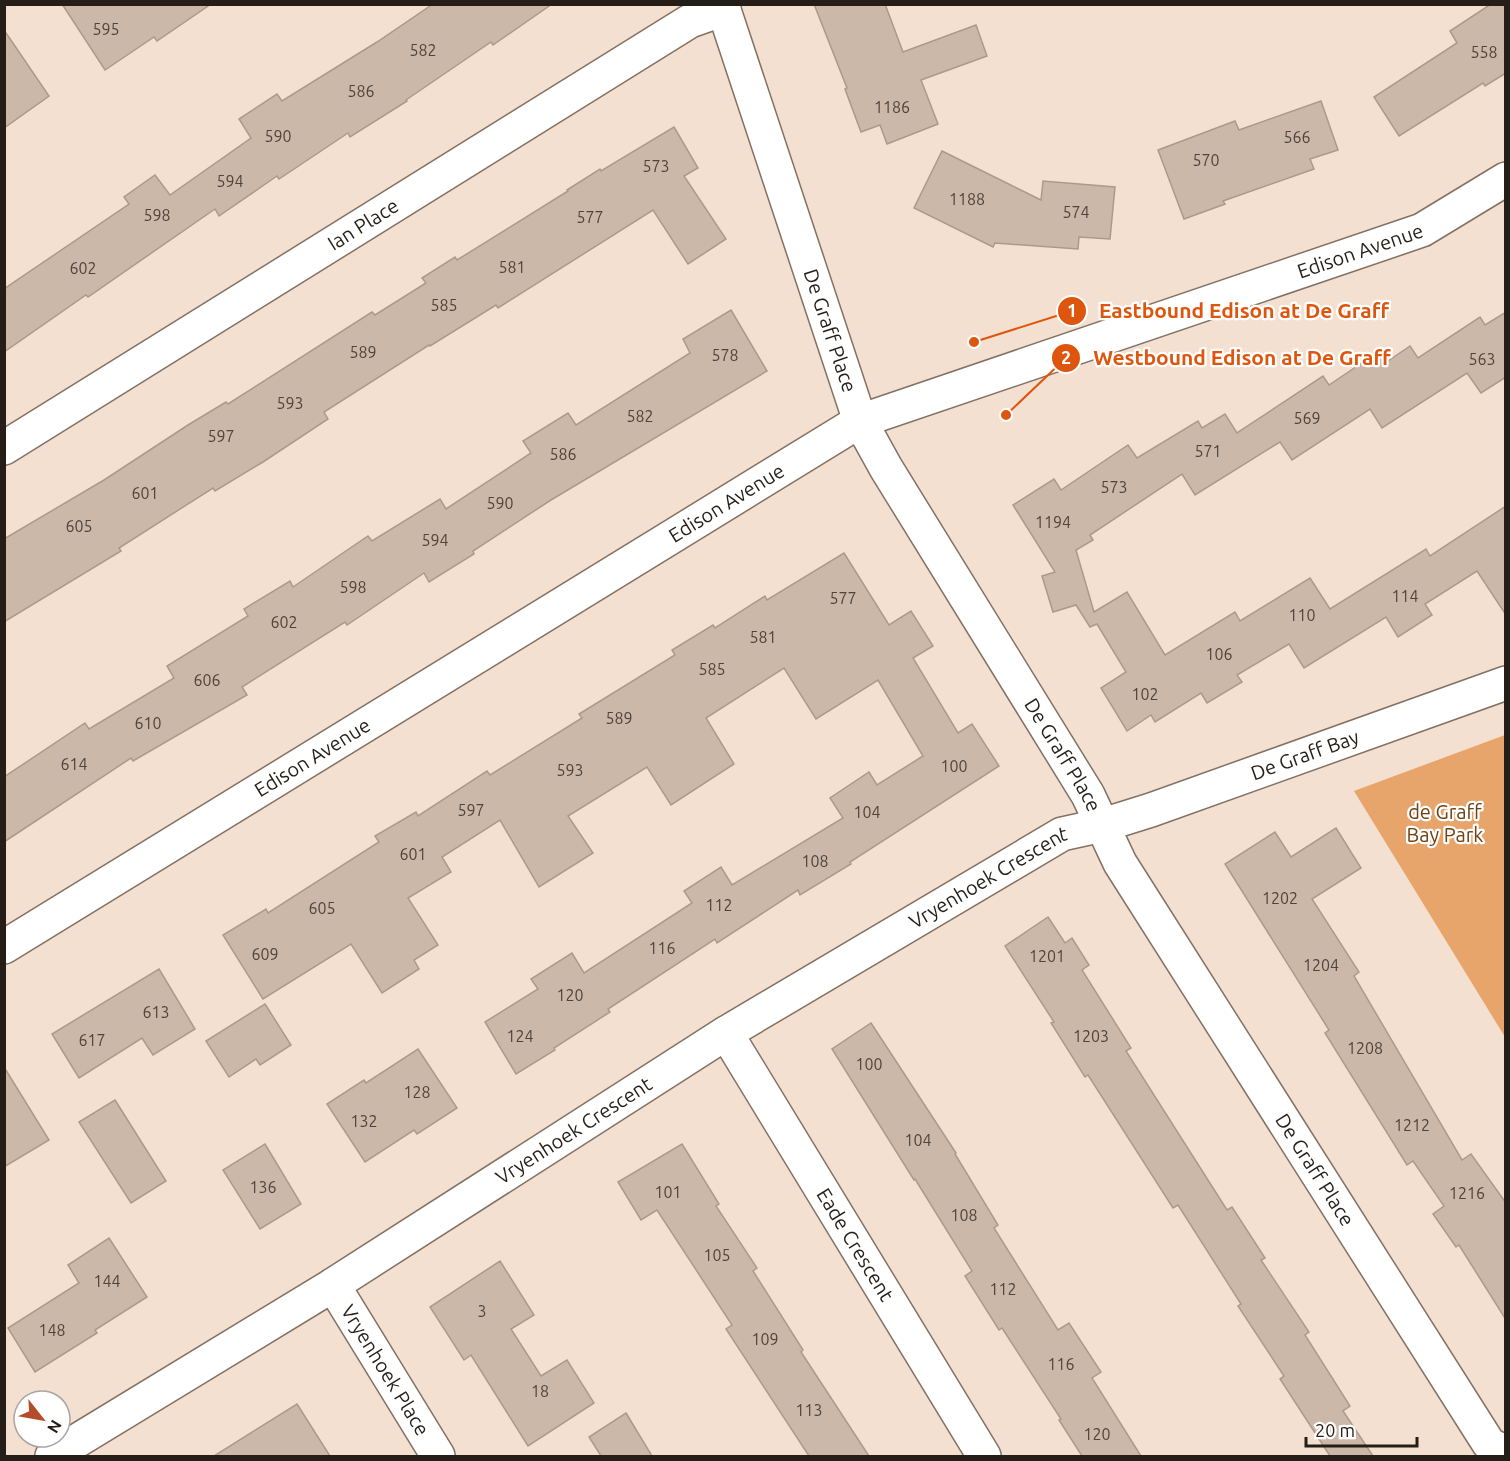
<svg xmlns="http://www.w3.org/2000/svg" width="1510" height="1461" viewBox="0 0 1510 1461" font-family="Ubuntu,sans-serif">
  <rect width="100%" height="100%" fill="#f4e0d0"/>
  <path fill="#e7a46b" d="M1505,735H1506L1505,1037L1354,791Z"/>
  <g fill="#ccb8a9" stroke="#ac998a" stroke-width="1.5">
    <path d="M62,4H211L157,41L154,37L105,70Z"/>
    <path d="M433,4H552L493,45L491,42L406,100L407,101L350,137L348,133L279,179L277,176L219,216L215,209L88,297L86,295L4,352V289L129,204L124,197L155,175L170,195L251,138L239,119L277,94L282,101L377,42Z"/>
    <path d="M814,4H885L903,52L976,25L987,56L921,80L938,124L887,144L880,125L861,132L845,89L847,88Z"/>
    <path d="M1491,4H1506V73L1485,86L1483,83L1399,136L1374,97L1457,43L1450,31Z"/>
    <path d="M4,30L49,96L4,128Z"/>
    <path d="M1321,101L1338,150L1310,159L1314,169L1223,201L1225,204L1184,219L1158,150L1235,121L1239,130Z"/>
    <path d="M674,127L698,168L684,176L726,239L688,264L653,210L498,308L496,305L430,346L429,345L324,412L328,419L263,462L215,491L213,488L119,548L121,551L4,622V539L104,480L188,425L226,402L228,404L372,312L375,315L426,283L422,278L455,257L457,260L568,191L567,190L600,169L601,171Z"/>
    <path d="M942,151L1041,200L1043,181L1115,187L1110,239L1079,237L1078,249L995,243L993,247L914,208Z"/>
    <path d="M731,310L767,371L551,500L473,551L474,554L429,582L424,573L347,625L345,622L242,687L247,695L133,761L131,758L4,842V777L85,723L89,729L174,678L167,666L248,616L244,609L290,581L293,587L368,536L372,541L440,499L446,509L531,453L523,441L568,413L576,425L690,353L683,339Z"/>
    <path d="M1506,312V377L1481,393L1467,373L1382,428L1370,409L1292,460L1280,442L1195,495L1182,474L1090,535L1093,540L1076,550L1094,612L1127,592L1165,655L1235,612L1240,621L1310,578L1330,609L1426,549L1430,556L1506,506V615L1477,571L1425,604L1432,615L1398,637L1386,617L1304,668L1289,644L1237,675L1242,682L1207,703L1201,693L1155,722L1151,715L1127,731L1101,688L1126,672L1097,624L1090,627L1076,605L1053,612L1042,576L1055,572L1013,505L1054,479L1061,490L1128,445L1137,458L1198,421L1202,428L1225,414L1237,433L1323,376L1329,385L1381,350L1388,361L1410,346L1418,358L1480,317L1485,325Z"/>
    <path d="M844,553L889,625L911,611L933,646L913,658L958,733L972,724L999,766L850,862L851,864L800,895L798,890L717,943L715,939L608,1009L610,1012L554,1048L555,1050L516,1074L485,1022L538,989L531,979L572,953L584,973L692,903L684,891L721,867L732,885L843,818L830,798L869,772L877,785L923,756L878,680L816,719L784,668L706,718L734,764L671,805L647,767L568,816L593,853L539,887L500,820L442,857L451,872L408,898L438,945L414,960L419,969L382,993L351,944L263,999L223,935L266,909L268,913L379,842L375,836L416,812L418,816L487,771L490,775L582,718L579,714L675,655L672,650L713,625L715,628L765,596L767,600Z"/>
    <path d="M1336,828L1361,868L1312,899L1359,972L1354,976L1462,1160L1471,1154L1506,1203V1320L1459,1245L1456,1247L1433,1214L1444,1206L1413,1161L1407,1165L1325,1033L1329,1030L1225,864L1275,832L1291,857Z"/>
    <path d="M1048,917L1065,943L1072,938L1089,965L1082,970L1131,1048L1126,1051L1227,1210L1232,1207L1265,1258L1261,1260L1309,1332L1305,1335L1350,1406L1343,1411L1373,1456H1330L1280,1379L1284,1376L1238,1306L1241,1304L1178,1205L1173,1208L1088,1075L1085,1077L1051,1023L1054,1022L1005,946Z"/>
    <path d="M159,969L195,1029L153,1055L142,1038L79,1078L52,1034Z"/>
    <path d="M265,1004L291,1045L260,1065L256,1059L229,1077L206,1041Z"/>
    <path d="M871,1023L956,1153L955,1154L998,1225L994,1228L1058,1330L1069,1323L1101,1372L1092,1378L1141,1456H1082L1059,1420L1061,1419L1002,1328L999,1330L965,1276L972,1271L915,1179L914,1180L832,1049Z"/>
    <path d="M418,1049L457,1108L417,1134L414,1130L365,1162L327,1104L364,1080L366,1083Z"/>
    <path d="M4,1067L49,1140L4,1167Z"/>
    <path d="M115,1100L166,1181L131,1203L79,1122Z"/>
    <path d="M265,1144L301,1204L260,1229L223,1170Z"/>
    <path d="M682,1144L719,1204L716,1206L757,1268L753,1271L803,1350L801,1352L869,1456H809L726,1329L732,1325L657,1210L641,1220L618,1182Z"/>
    <path d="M109,1238L147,1297L95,1330L97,1333L35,1372L8,1328L79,1283L68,1265Z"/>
    <path d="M500,1261L534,1315L511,1329L541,1376L567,1360L594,1403L528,1446L471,1355L464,1360L430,1307Z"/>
    <path d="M297,1404L330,1456H214Z"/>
    <path d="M626,1413L652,1456H601L589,1437Z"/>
  </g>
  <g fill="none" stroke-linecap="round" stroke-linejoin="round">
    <g stroke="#837163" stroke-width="36">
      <g id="minor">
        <path id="s1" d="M722,4L860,421L886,468L1088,795L1120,863L1489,1444L1506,1453"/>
        <path id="s2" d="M4,448L690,21L724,9"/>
        <path id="s3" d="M4,947L860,421L1422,230L1506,179"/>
        <path id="s4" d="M726,1033L984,1456"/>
        <path id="s5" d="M333,1285L438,1456"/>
        <path id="s6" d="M52,1456L333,1285L726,1033L1062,834L1103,825L1151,810L1506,683"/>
      </g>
    </g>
    <use href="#minor" stroke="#fff" stroke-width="33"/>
  </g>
  <g text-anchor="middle" stroke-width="4.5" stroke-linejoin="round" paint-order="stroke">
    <g font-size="16" fill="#4f443c">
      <text x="106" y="35">595</text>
      <text x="423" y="56">582</text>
      <text x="1484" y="58">558</text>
      <text x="361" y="97">586</text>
      <text x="892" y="113">1186</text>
      <text x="278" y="142">590</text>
      <text x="1297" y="143">566</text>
      <text x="1206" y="166">570</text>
      <text x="656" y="172">573</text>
      <text x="230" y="187">594</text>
      <text x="967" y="205">1188</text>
      <text x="1076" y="218">574</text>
      <text x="157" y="221">598</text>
      <text x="590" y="223">577</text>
      <text x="512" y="273">581</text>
      <text x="83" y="274">602</text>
      <text x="444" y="311">585</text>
      <text x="363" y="358">589</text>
      <text x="725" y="361">578</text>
      <text x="1482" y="365">563</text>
      <text x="290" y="409">593</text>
      <text x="640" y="422">582</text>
      <text x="1307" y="424">569</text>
      <text x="221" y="442">597</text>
      <text x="1208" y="457">571</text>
      <text x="563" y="460">586</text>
      <text x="1114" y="493">573</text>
      <text x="145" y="499">601</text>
      <text x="500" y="509">590</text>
      <text x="1053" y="528">1194</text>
      <text x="79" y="532">605</text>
      <text x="435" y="546">594</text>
      <text x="353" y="593">598</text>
      <text x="1405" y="602">114</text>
      <text x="843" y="604">577</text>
      <text x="1302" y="621">110</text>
      <text x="284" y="628">602</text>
      <text x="763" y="643">581</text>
      <text x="1219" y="660">106</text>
      <text x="712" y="675">585</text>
      <text x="207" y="686">606</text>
      <text x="1145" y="700">102</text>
      <text x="619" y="724">589</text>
      <text x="148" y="729">610</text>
      <text x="74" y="770">614</text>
      <text x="954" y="772">100</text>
      <text x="570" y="776">593</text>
      <text x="471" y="816">597</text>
      <text x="867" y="818">104</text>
      <text x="413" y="860">601</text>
      <text x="815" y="867">108</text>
      <text x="1280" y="904">1202</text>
      <text x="719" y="911">112</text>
      <text x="322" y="914">605</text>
      <text x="662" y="954">116</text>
      <text x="265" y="960">609</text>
      <text x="1047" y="962">1201</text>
      <text x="1321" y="971">1204</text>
      <text x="570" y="1001">120</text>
      <text x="156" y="1018">613</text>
      <text x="520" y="1042">124</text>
      <text x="1091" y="1042">1203</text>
      <text x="92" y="1046">617</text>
      <text x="1365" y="1054">1208</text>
      <text x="869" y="1070">100</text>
      <text x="417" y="1098">128</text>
      <text x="364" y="1127">132</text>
      <text x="1412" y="1131">1212</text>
      <text x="918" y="1146">104</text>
      <text x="263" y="1193">136</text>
      <text x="668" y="1198">101</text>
      <text x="1467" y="1199">1216</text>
      <text x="964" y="1221">108</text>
      <text x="717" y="1261">105</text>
      <text x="107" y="1287">144</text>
      <text x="1003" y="1295">112</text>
      <text x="482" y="1317">3</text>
      <text x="52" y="1336">148</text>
      <text x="765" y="1345">109</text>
      <text x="1061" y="1370">116</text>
      <text x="540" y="1397">18</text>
      <text x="809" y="1416">113</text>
      <text x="1097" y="1440">120</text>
    </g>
    <g font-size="20" fill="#251e18" stroke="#fff">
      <text dy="7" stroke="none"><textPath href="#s2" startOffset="423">Ian Place</textPath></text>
      <text dy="7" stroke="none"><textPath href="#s3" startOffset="1533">Edison Avenue</textPath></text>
      <text dy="7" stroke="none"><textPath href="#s1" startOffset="344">De Graff Place</textPath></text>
      <text dy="7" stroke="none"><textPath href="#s3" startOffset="848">Edison Avenue</textPath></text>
      <text dy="7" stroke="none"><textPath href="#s1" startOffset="830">De Graff Place</textPath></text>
      <text dy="7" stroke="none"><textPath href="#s6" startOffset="1442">De Graff Bay</textPath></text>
      <text dy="7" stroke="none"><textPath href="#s3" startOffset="362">Edison Avenue</textPath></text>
      <text dy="7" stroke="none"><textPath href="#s6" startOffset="1101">Vryenhoek Crescent</textPath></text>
      <text dy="7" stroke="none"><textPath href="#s6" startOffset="615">Vryenhoek Crescent</textPath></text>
      <text dy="7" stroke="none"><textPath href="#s1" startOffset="1316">De Graff Place</textPath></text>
      <text dy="7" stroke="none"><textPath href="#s4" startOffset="248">Eade Crescent</textPath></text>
      <text dy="7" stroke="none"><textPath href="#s5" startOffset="100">Vryenhoek Place</textPath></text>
    </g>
    <g font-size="20" fill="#704110" stroke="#fff">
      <text x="1445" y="819">de Graff<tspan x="1445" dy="23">Bay Park</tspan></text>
    </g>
  </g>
  <path fill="none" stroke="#de560d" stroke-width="2" d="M974 342L1072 311M1006 415L1066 358"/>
  <g fill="#de560d" stroke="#fff" stroke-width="2">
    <circle cx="974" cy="342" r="6"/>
    <circle cx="1006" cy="415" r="6"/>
    <circle cx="1072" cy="311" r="15"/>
    <circle cx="1066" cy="358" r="15"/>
  </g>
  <g font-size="18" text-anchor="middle" font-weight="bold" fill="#fff">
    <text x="1072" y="317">1</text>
    <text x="1066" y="364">2</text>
  </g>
  <g font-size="21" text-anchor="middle" font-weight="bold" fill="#de560d" stroke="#fff" stroke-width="4.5" stroke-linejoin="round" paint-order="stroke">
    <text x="1244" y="318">Eastbound Edison at De Graff</text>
    <text x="1242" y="365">Westbound Edison at De Graff</text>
  </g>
  <rect width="1510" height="1461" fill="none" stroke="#251e18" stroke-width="12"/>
  <g transform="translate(42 1419) rotate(121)"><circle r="28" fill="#ffffff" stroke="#a8a5a3" stroke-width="1.5"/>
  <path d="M0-4.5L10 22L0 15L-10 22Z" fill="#b44c2a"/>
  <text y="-9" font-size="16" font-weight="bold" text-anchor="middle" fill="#251e18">N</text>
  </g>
  <path d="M1306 1437v9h111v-9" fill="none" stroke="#251e18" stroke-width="3"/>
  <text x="1315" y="1437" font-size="18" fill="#251e18" stroke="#ffffff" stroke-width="4.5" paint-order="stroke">20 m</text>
</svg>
